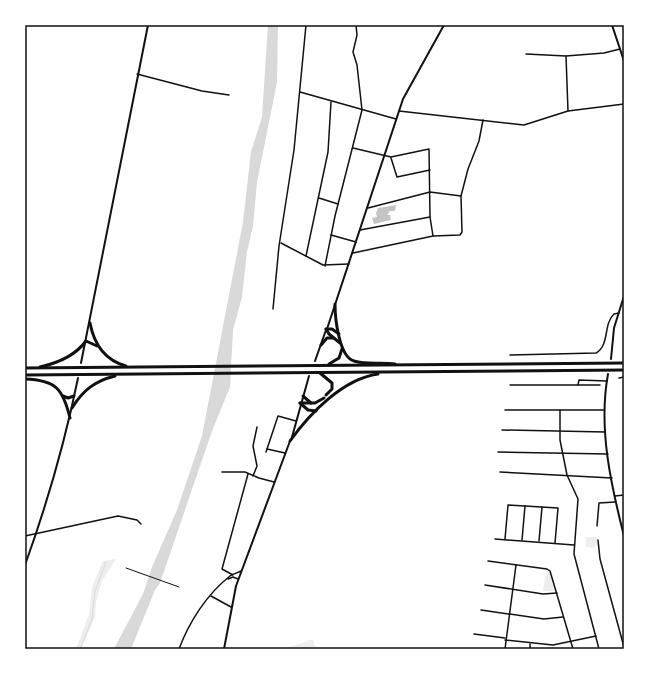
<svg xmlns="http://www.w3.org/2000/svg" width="649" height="674" viewBox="0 0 649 674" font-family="Lato,sans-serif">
  <rect width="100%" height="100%" fill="#fff"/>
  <g fill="#eee">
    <path d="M586,537H597V545L594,546V548L586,547Z"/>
    <path d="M116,559L102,581L96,602L95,617L81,649H76L89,614L92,587L103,561Z"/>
    <path d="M546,571L550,573L554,591H543Z"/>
    <path d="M313,639L316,649H285Z"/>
  </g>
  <path fill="#d9d9d9" d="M268,25H278L277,82L257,182L253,226L247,252L242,297L233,330L230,387L212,431L160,583L155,590L131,649H114L143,594L152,567L177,510L202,436L243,222L251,152L262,117Z"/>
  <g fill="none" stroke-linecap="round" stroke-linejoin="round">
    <path stroke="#d9d9d9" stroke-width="1" d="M80,649L92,619L95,591L106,562"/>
  </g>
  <path fill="#c4c4c4" d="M396,205L395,211H390L387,215H390L391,220L374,224L372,218L377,217L376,213L378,208Z"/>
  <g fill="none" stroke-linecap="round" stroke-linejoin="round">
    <path stroke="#111" stroke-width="1" d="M126,568L179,587"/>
    <g stroke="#111" stroke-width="1.5">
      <path d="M526,54L566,56"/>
      <path d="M137,74L202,91L229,95"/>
      <path d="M300,92L396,119"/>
      <path d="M399,111L524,125L568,111L624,104"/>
      <path d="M568,111L566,56L604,53L620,49"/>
      <path d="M353,148L391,157L429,149L430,217L433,236"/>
      <path d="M391,158L397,177L430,170"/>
      <path d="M319,198L338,204"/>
      <path d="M368,208L430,192L461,196"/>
      <path d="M360,230L430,217"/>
      <path d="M331,235L356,242"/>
      <path d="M281,243L323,265L349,264"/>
      <path d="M353,253L433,236L460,235L462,232L461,196L468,169L479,141L483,120"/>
      <path d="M306,256L328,152L331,102"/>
      <path d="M325,266L335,216L362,110L357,65L353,52L357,35L356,25"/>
      <path d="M273,309L279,246L294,150L306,25"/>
      <path d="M510,355L596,353C610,345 603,324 614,314L619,313"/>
      <path d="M619,378L624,377"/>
      <path d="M510,385H600"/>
      <path d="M578,385L579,380L607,381"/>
      <path d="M505,410H604"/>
      <path d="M560,410V440L567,475L578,499L574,554L599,649"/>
      <path d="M502,430L605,432"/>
      <path d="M267,449L285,453"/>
      <path d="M266,452L278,416L296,421"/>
      <path d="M498,452L608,454"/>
      <path d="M222,472H245L259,478L274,482"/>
      <path d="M500,472L612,478"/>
      <path d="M253,476L257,466L253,446L257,427"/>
      <path d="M615,496L624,495"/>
      <path d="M597,526L599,503L615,502"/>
      <path d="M25,536L118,516L137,520L141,524"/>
      <path d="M495,539L574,545"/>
      <path d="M505,539L508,505L558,508L555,543"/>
      <path d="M522,540L525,506"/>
      <path d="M598,540L600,559L624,647"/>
      <path d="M539,541L542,507"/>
      <path d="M488,561L547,569L550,571L573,649"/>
      <path d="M233,575L222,569L248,474"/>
      <path d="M228,579L233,577L238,579"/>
      <path d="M485,585L543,594L557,593"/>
      <path d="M211,596L231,607"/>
      <path d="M481,610L544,619L563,617"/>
      <path d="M474,634L505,638"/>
      <path d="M505,640L553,645L596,636"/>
      <path d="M530,644V649"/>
      <path d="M179,649C189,622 207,594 230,576C233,574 237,573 241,571"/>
      <path d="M505,649L516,565"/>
    </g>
    <g stroke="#111" stroke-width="2">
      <path d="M612,25L624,61"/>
      <path d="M327,329L403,99L444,25"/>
      <path d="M611,359L614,328L624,296"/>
      <path d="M81,363L148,25"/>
      <path d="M608,374C598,428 611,485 624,536"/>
      <path d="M25,565C47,504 65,442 78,378"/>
    </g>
    <g stroke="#111" stroke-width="2">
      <path d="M315,361L326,330"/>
      <path d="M292,437L309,376"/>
      <path d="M224,649L236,586L290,441"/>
    </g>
    <g stroke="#111" stroke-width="3">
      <path d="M335,304C335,318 339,357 354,361C367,365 382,362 395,364"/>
      <path d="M90,323C94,344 104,360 126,366"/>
      <path d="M326,329L329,334L340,343"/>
      <path d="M326,329H332L339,334"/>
      <path d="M321,345L327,338H333"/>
      <path d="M329,364L339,358L342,349"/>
      <path d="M40,367C58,363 75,356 86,341L97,346"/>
      <path d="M25,368L624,363"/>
      <path d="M320,373L332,383V389L326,395"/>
      <path d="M25,375L624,370"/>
      <path d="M25,379C56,380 63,389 70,418"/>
      <path d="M63,396L68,398L74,396"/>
      <path d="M303,396L311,403"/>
      <path d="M300,403H315L324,398"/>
      <path d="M300,403L308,410L316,411"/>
      <path d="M72,408C83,390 95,381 115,376"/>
      <path d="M290,441C310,413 343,379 378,374"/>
    </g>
  </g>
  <rect width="649" height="674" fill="none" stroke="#ffffff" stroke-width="52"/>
  <rect x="26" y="26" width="597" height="622" fill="none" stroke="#111" stroke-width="1.5"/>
</svg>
